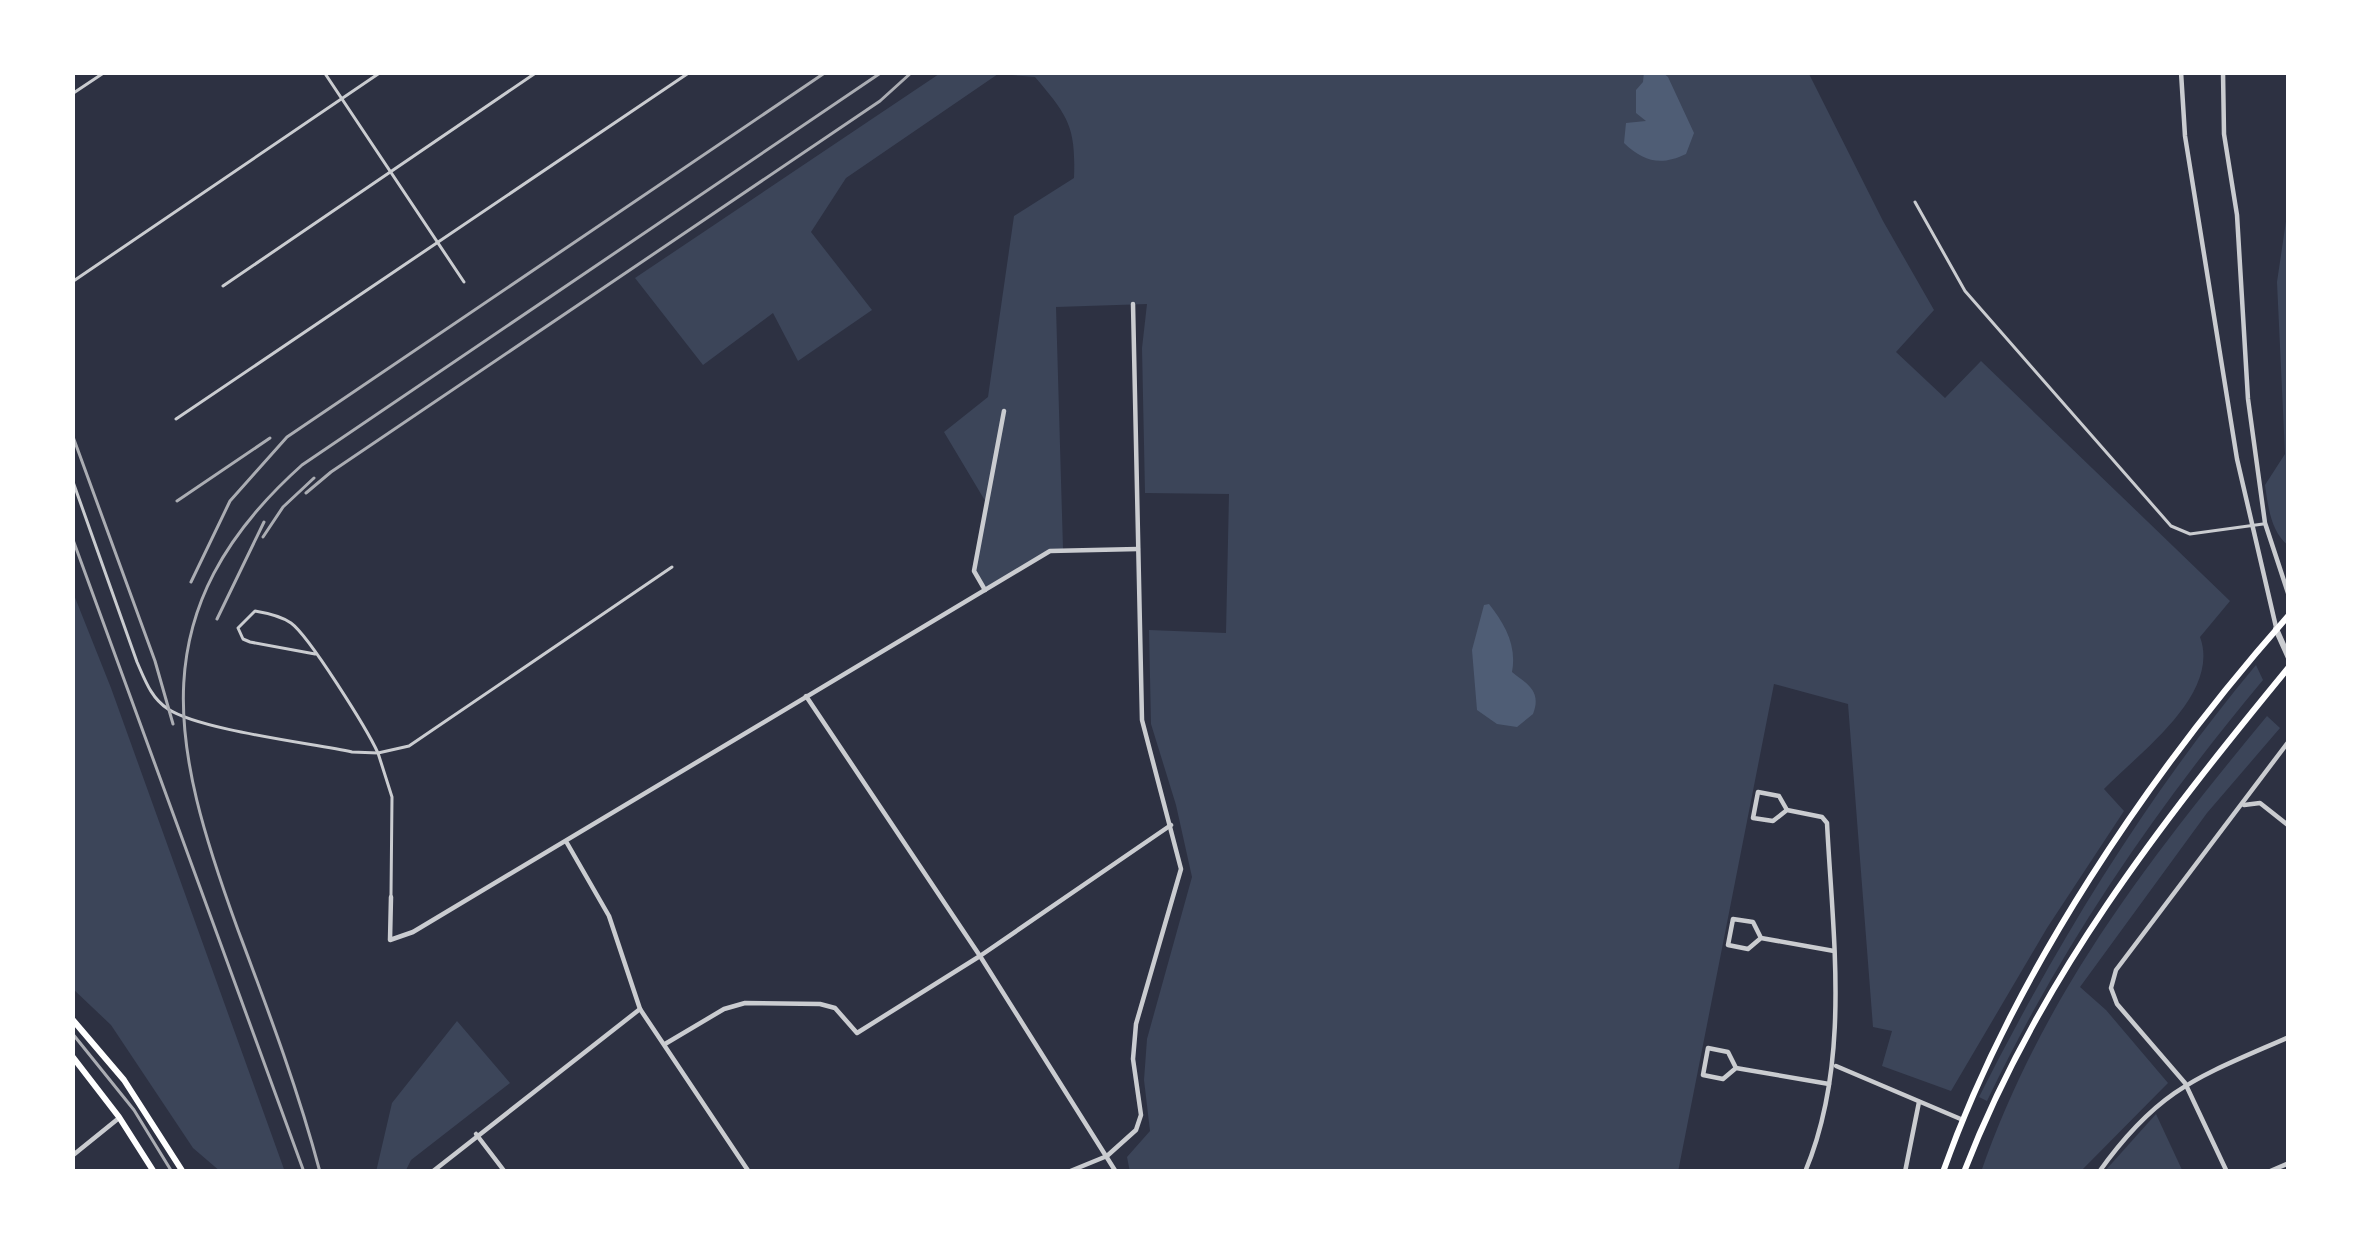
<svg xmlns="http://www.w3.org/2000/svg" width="2361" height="1244" viewBox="0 0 2361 1244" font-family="Lato,sans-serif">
  <rect width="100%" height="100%" fill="#2d3142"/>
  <g fill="#3c4559">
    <path d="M942,72H1808L1883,221L1934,310L1896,352L1945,398L1981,361L2230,601L2200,637C2221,694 2140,752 2104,789L2124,811L2047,928L1951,1091L1882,1066L1892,1031L1873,1027L1848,704L1774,684L1678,1172H1130L1127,1157L1150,1131L1144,1080L1147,1039L1192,877L1176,805L1151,724L1149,630L1226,633L1229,494L1145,493L1142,348L1147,304L1056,307L1063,549L1050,552L985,590L974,571L987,504L944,432L988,397L1014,216L1074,178C1076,126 1068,116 1035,77L998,74L846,178L811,232L872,310L798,361L773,313L703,365L635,278Z"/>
    <path d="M2289,201V546C2271,533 2268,506 2265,485L2285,454L2277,282Z"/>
    <path d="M72,590L111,688L285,1172H221L193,1148L111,1025L72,988Z"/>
    <path d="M2256,665L2263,680C2155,809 2060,948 1987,1101L1979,1097C2057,943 2145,798 2256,665Z"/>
    <path d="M2267,716L2280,728L2207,813L2080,987L2106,1010L2168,1083L2080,1172H1981C2043,994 2149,859 2267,716Z"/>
    <path d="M457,1021L510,1083L411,1160L405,1172H376L392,1103Z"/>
    <path d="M2156,1114L2183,1172H2104Z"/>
  </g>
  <g fill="#4f5d75">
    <path d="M1644,72H1662L1668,77L1694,133L1686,154C1661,166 1644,162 1624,143L1626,123L1646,121L1636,113V90L1643,82Z"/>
    <path d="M1489,604C1505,624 1517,646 1512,672C1527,684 1542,691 1533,714L1517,727L1497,724L1477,710L1472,650L1484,605Z"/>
  </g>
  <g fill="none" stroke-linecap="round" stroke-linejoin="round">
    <g stroke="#caccd0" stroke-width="3">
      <path d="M324,72L464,282"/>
      <path d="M72,94L105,72"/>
      <path d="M1915,202L1965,291L2171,526L2190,534L2263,524"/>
      <path d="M72,282L381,72"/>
      <path d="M223,286L537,72"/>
      <path d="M176,419L690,72"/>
      <path d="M72,479L137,662C145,680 151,698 168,709C200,730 309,743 352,752L378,753L392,797L391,895"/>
      <path d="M315,654L250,642L243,639L238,628L255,611C267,613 281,616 291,623C309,636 367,729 378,753L409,746L672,567"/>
    </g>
    <g stroke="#caccd0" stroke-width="4.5">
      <path d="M2181,72L2185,136L2237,459L2276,627"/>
      <path d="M2223,72L2224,134L2237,215L2248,399L2265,523L2289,596"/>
      <path d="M985,590L974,571L1004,411"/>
      <path d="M806,696L980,956L1116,1172"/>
      <path d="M2244,805L2260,803L2289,826"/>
      <path d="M1787,810L1773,821L1753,818L1758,792L1779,796L1787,810L1822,817L1827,823C1833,939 1851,1062 1805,1172"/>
      <path d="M567,843L609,916L640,1009L749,1172"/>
      <path d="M391,897L390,940L413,932L1050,551L1138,549"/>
      <path d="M1761,938L1748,949L1728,945L1733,919L1753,922L1761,938L1834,951"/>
      <path d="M665,1044L724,1009L745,1003L820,1004L835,1008L857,1033L980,956L1171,825"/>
      <path d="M1836,1066L1963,1120"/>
      <path d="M1736,1068L1723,1079L1703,1075L1708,1048L1728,1052L1736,1068L1829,1084"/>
      <path d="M476,1134L505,1172"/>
      <path d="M72,1156L119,1118"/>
      <path d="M432,1172L640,1009"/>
      <path d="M1068,1172L1107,1156L1136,1130L1141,1115L1133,1059L1136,1024L1181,869L1142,720L1133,304"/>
      <path d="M1905,1172L1919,1102"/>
      <path d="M2099,1172C2159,1088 2198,1077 2289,1037"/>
      <path d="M2227,1172L2185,1083L2117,1004L2111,988L2116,970L2289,741"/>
      <path d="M2268,1172L2289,1163"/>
    </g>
    <path stroke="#caccd0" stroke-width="6" d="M2276,629L2289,658"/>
    <g stroke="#fff" stroke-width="6">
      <path d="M72,1019L124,1080L183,1172"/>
      <path d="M72,1056L119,1117L154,1172"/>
      <path d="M1943,1172C2013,974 2150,772 2289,615"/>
      <path d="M1964,1172C2038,980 2160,824 2289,667"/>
    </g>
    <path stroke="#abadb3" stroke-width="3" d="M72,1033L134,1110L172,1172"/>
    <g stroke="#abadb3" stroke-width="3">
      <path d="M72,434L155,661L173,724"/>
      <path d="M306,493L331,472L880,101L912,72"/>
      <path d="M177,501L270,438"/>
      <path d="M72,537L304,1172"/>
      <path d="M263,537L283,507L314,478"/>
      <path d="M191,582L230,501L287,437L826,72"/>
      <path d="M217,619L264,522"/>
      <path d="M320,1172C298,1089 268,1010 238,930C171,746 139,611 302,465L882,72"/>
    </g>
  </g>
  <rect width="2361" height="1244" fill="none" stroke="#ffffff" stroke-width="150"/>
</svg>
